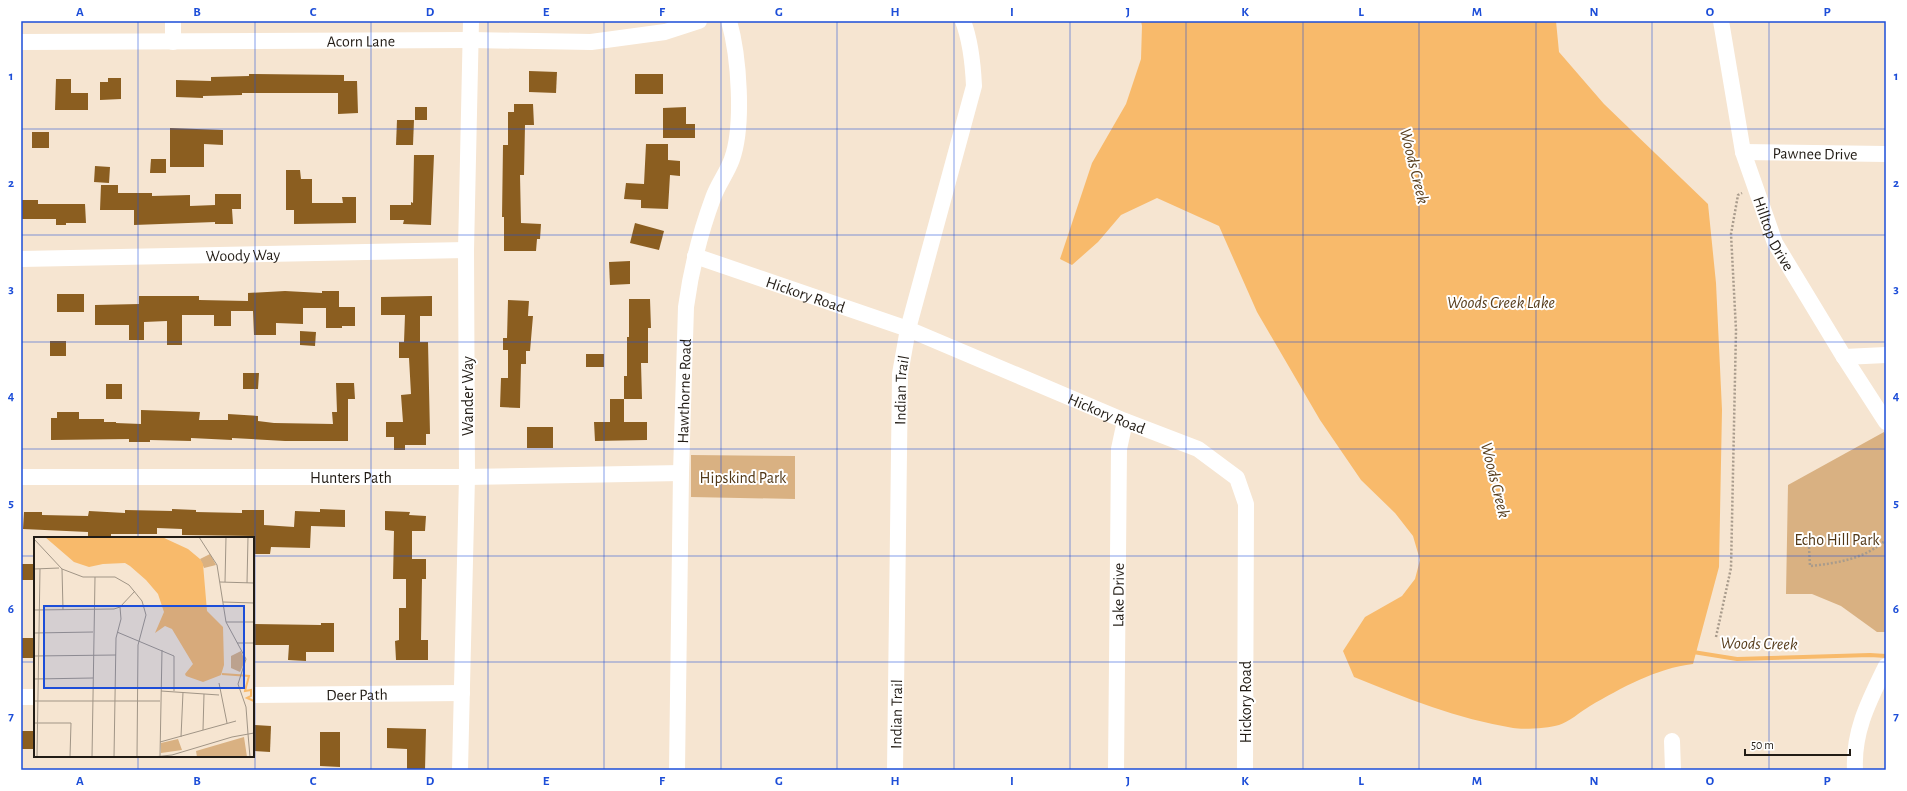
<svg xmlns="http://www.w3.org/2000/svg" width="1907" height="791" viewBox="0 0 1907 791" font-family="'Alegreya Sans',sans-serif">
  <rect width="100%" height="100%" fill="#f6e5d1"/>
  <g fill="#d9b182">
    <path d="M1884,432L1886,436V632H1877L1841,606L1812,594H1786L1788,485Z"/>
    <path d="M691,455L795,456V499L691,497Z"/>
  </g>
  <path fill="#f8ba6b" d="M1141,21H1556L1559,52L1604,104L1708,204L1716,283L1722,410L1719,567L1693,664C1657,668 1621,688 1590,706C1580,712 1569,722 1559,725C1549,728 1523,730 1513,728C1458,719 1405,698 1354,677L1343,651L1365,617L1402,596L1415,579L1420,560L1413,536L1395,513L1361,480L1320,420L1257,312L1219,226L1157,198L1121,215L1098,242L1072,265L1060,259L1092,163L1126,104L1141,59L1142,26Z"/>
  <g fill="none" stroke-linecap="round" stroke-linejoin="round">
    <path stroke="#f8ba6b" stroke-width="4" d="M1693,652L1737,659L1870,655L1886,656"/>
  </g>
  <g fill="#8b5e20">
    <path d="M529,71L557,72L556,93L529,92Z"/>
    <path d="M249,74L344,75V81H357L358,113L338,114V93H242V95L203,96V98L176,97V80L211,81V77L249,76Z"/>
    <rect x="635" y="74" width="28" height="20"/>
    <path d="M108,78H121V99L100,100V82H108Z"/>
    <path d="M56,79H71V93H88V110H55Z"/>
    <path d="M514,104H533L534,125H525L524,175H520L521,223L541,224L540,239H537L536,251H504V217H502L503,145H508V112H514Z"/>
    <rect x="415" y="107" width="12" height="13"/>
    <path d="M686,107V124H695V138H663V108Z"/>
    <path d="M397,120H414L413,145H396Z"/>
    <path d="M170,128L223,130V145L204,144V167H170Z"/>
    <rect x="32" y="132" width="17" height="16"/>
    <path d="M646,144H668V160L680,161V176L670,175L668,209L641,208V200L624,199L626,183L644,184Z"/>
    <path d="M414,155H434L431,225L403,224L404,220H390V205H411V202L413,203Z"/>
    <path d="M151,159H166V173H150Z"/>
    <path d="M95,166L110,167L109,183L94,182Z"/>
    <path d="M286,170H300L301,179H312V203H343L342,197H356V223L294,224V210H286Z"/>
    <path d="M101,185H118V193H152V196L190,195V206L215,205V194H241V209H232L233,224H215V222L134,225V210H100Z"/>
    <path d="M21,200H38V204H85L86,223H66V225H56V219H21Z"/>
    <path d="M635,223L664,231L659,250L630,243Z"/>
    <path d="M630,261V284L610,285L609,262Z"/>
    <path d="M285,291L322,293V291H339V307H355V326H342V328H326V308H303V324L276,323V335H254L253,311H231V326H214V315H182V345H167V321L144,322V340H129V325H95V305L139,304V296H199V300L248,301V293Z"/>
    <rect x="57" y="294" width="27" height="18"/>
    <path d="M432,296V316H420V342H428L430,434H426V445H405V450H394V437H386V422H403L401,395L411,394L409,358H399V342H404L405,315H381V297Z"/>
    <path d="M629,299H650L651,328H648V363H641L642,399H624V376H627V337H629Z"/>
    <path d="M508,300L529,301L528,316H533L530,351H526V364H521L520,408L500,407L501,378H508V350H503V338H507Z"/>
    <path d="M300,331L316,332L315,346L300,345Z"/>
    <rect x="50" y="341" width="16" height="15"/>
    <rect x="586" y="354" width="18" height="13"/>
    <path d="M243,373H259L258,389H243Z"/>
    <path d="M336,383H354L355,399H348V441H285L232,438V440L191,438V441L150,440V442H129V439L51,440V418H57V412H79V419H104V422H116V423L141,424V410L200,412L199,420H228V414L258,416V421L274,423L333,424L332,412H337Z"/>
    <rect x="106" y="384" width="16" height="15"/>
    <path d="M610,399H624V422H647V440L595,441L594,422H610Z"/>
    <rect x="527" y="427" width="26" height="21"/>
    <path d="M172,509L196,510V512L242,513V510H264V525L294,527L295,511L320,512V509L345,510V527L311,526L310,548L271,547L270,554H254V536L182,535V529L157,528V534H111V538H100V536H88V532L23,529L24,512H42V515L88,516L89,511L125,513V510L172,511Z"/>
    <path d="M385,511L410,512L409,515L426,516L425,531H412V559H426V579H422L421,640H428V660H396L395,641L399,640V608H406V579H393L394,531L385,530Z"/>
    <rect x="21" y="564" width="14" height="16"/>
    <path d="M321,623H334V652H306V661L288,660L289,645H253V624L321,625Z"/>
    <rect x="21" y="638" width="14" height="20"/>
    <path d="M255,725L271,726L270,752L254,751Z"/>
    <path d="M387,728L426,729L425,770H407V749L387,748Z"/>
    <rect x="21" y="731" width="14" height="18"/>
    <path d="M320,732H340V767L320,766Z"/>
  </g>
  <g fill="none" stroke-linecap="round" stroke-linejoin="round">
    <g stroke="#a89b8c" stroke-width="2.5" stroke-dasharray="2 2" stroke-linecap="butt">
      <path d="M1809,547L1810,566C1838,563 1864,559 1886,540"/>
      <path d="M1716,637L1731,568L1736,330L1731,234L1738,195L1742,193"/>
    </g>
    <g stroke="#fff" stroke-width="16">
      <path d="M173,21V42"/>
      <path id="s1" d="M1721,21L1743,152L1775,243L1844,357L1886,422"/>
      <path id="s2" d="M21,42L471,40L591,42L665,32L699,21"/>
      <path id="s3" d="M1743,152L1886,154"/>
      <path id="s4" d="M695,256L908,329L1125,421L1198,449L1237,478L1246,504L1245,770"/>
      <path id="s5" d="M21,259L466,250"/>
      <path d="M1844,357L1886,355"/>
      <path id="s6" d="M21,477H467L681,473"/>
      <path id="s7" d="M253,695L462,693"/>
      <path d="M21,697H35"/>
      <path d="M1672,741L1673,770"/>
      <path d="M460,770L467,477L466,250L471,21"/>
      <path id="s8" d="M677,770L681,473L686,307C691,270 700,233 713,198C718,184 727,173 732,159C744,125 739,56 729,21"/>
      <path id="s9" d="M895,770L900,374L908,329L974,86C973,64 971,42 963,21"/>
      <path id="s10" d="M1116,770L1119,449L1125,421"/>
      <path d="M1855,770C1853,731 1869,701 1886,666"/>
    </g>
  </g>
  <path fill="none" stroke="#1d4ed8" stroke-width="1" stroke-opacity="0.55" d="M138,21V538M255,21V770M371,21V770M488,21V770M604,21V770M721,21V770M837,21V770M954,21V770M1070,21V770M1186,21V770M1303,21V770M1419,21V770M1536,21V770M1652,21V770M1769,21V770M21,129H1886M21,235H1886M21,342H1886M21,449H1886M21,556H35M253,556H1886M21,662H35M253,662H1886M138,756V770"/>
  <g text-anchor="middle" stroke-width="4" stroke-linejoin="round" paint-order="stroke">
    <g font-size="16" fill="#221c15" stroke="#fff">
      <text dy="6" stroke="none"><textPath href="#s2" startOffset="340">Acorn Lane</textPath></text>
      <text dy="6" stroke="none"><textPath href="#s3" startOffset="72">Pawnee Drive</textPath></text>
      <text dy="6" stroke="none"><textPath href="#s1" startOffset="220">Hilltop Drive</textPath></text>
      <text dy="6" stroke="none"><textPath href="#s5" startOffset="222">Woody Way</textPath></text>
      <text dy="6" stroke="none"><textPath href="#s4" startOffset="117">Hickory Road</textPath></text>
      <text dy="6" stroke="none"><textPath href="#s9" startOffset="380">Indian Trail</textPath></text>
      <text dy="6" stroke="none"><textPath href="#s8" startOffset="379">Hawthorne Road</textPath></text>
      <text transform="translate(467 396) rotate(-90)" y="6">Wander Way</text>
      <text dy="6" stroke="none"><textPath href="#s4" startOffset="441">Hickory Road</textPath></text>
      <text dy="6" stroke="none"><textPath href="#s6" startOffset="330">Hunters Path</textPath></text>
      <text dy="6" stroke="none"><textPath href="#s10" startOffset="175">Lake Drive</textPath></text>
      <text dy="6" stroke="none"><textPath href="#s7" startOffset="104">Deer Path</textPath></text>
      <text transform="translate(1245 702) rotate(-90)" y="6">Hickory Road</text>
      <text dy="6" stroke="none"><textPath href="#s9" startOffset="56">Indian Trail</textPath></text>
    </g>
    <g font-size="16" fill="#513716" stroke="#fff">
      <text x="743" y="483">Hipskind Park</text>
      <text x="1837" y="545">Echo Hill Park</text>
    </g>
    <g font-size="17" font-style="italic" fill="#583e1d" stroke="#fff">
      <text transform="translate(1415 166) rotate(76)" y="6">Woods Creek</text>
      <text x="1501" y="308">Woods Creek Lake</text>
      <text transform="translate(1496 480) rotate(76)" y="6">Woods Creek</text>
      <text transform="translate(1759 643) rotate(1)" y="6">Woods Creek</text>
    </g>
  </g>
  <g transform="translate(34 537)">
    <rect width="220" height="220" fill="#f6e5d1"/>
    <path d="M176,17L182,28L170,31L166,22ZM207,114L211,124L206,135L197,131V119ZM210,200L213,220H163L162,214ZM144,202L148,213L127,216V206Z" fill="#d9b182"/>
    <path d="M11,0H128L154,12L166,22L169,27L173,74L189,90L190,128L187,138L169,145L152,139L151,137L159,127L138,92L131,89L121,96L130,75L124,57L112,43L96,29L91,26L69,27L55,30L40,25Z" fill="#f8ba6b"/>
    <path fill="none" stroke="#f8ba6b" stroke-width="2" d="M188,137L215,139L211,154L217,153V159L213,161L220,164"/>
    <path fill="none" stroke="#a19586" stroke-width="1" d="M165,0L183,28L192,85L212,122L204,147L212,170L214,197M0,2L28,32L49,40H81L95,48L108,64L112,78L104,108L103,220M0,32L25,31M28,32L29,73M186,45L220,46M191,45L192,0M213,46L214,0M189,65L220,66M0,73L80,72L86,70L101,54M192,85H220M83,95L140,119V154M0,96L59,95M203,106H220M0,119L82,118M0,142L59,141M185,146L193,186M127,154L185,158M0,164H126M0,186H37L36,220M169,193L170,157M214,197L216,220M147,200L149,155M126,205L202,184M126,219L128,113M3,220L6,32M58,220L61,40M80,220L82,101L87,82L86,70M119,220L138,218L198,200L220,196"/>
    <path fill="#1d4ed8" fill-opacity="0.15" stroke="#1d4ed8" stroke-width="2" d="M10,69H210V151H10Z"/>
    <rect width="220" height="220" fill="none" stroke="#221c15" stroke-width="2"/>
  </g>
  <rect width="1907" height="791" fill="none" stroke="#ffffff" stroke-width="44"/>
  <path d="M1745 749v6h105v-6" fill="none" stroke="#221c15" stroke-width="2"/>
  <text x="1751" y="749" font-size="12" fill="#221c15" stroke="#ffffff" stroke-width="3" paint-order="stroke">50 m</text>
  <rect x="22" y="22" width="1863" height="747" fill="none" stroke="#1d4ed8" stroke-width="1.5"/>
  <g font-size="13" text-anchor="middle" font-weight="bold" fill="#1d4ed8">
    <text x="80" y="16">A</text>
    <text x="197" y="16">B</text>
    <text x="313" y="16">C</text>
    <text x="430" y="16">D</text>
    <text x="546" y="16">E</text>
    <text x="662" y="16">F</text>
    <text x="779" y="16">G</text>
    <text x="895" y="16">H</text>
    <text x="1012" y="16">I</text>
    <text x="1128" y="16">J</text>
    <text x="1245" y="16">K</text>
    <text x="1361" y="16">L</text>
    <text x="1477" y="16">M</text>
    <text x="1594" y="16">N</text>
    <text x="1710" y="16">O</text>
    <text x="1827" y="16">P</text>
    <text x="11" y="80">1</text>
    <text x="1896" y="80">1</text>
    <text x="11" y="187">2</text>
    <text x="1896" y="187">2</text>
    <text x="11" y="293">3</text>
    <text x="1896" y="293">3</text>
    <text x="11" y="400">4</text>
    <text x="1896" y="400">4</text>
    <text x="11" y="507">5</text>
    <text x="1896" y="507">5</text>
    <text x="11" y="613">6</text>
    <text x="1896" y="613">6</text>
    <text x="11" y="720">7</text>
    <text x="1896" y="720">7</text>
    <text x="80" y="785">A</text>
    <text x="197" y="785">B</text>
    <text x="313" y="785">C</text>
    <text x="430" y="785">D</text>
    <text x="546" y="785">E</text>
    <text x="662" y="785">F</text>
    <text x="779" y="785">G</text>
    <text x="895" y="785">H</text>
    <text x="1012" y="785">I</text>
    <text x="1128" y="785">J</text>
    <text x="1245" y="785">K</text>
    <text x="1361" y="785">L</text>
    <text x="1477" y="785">M</text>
    <text x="1594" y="785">N</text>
    <text x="1710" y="785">O</text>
    <text x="1827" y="785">P</text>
  </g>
</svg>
